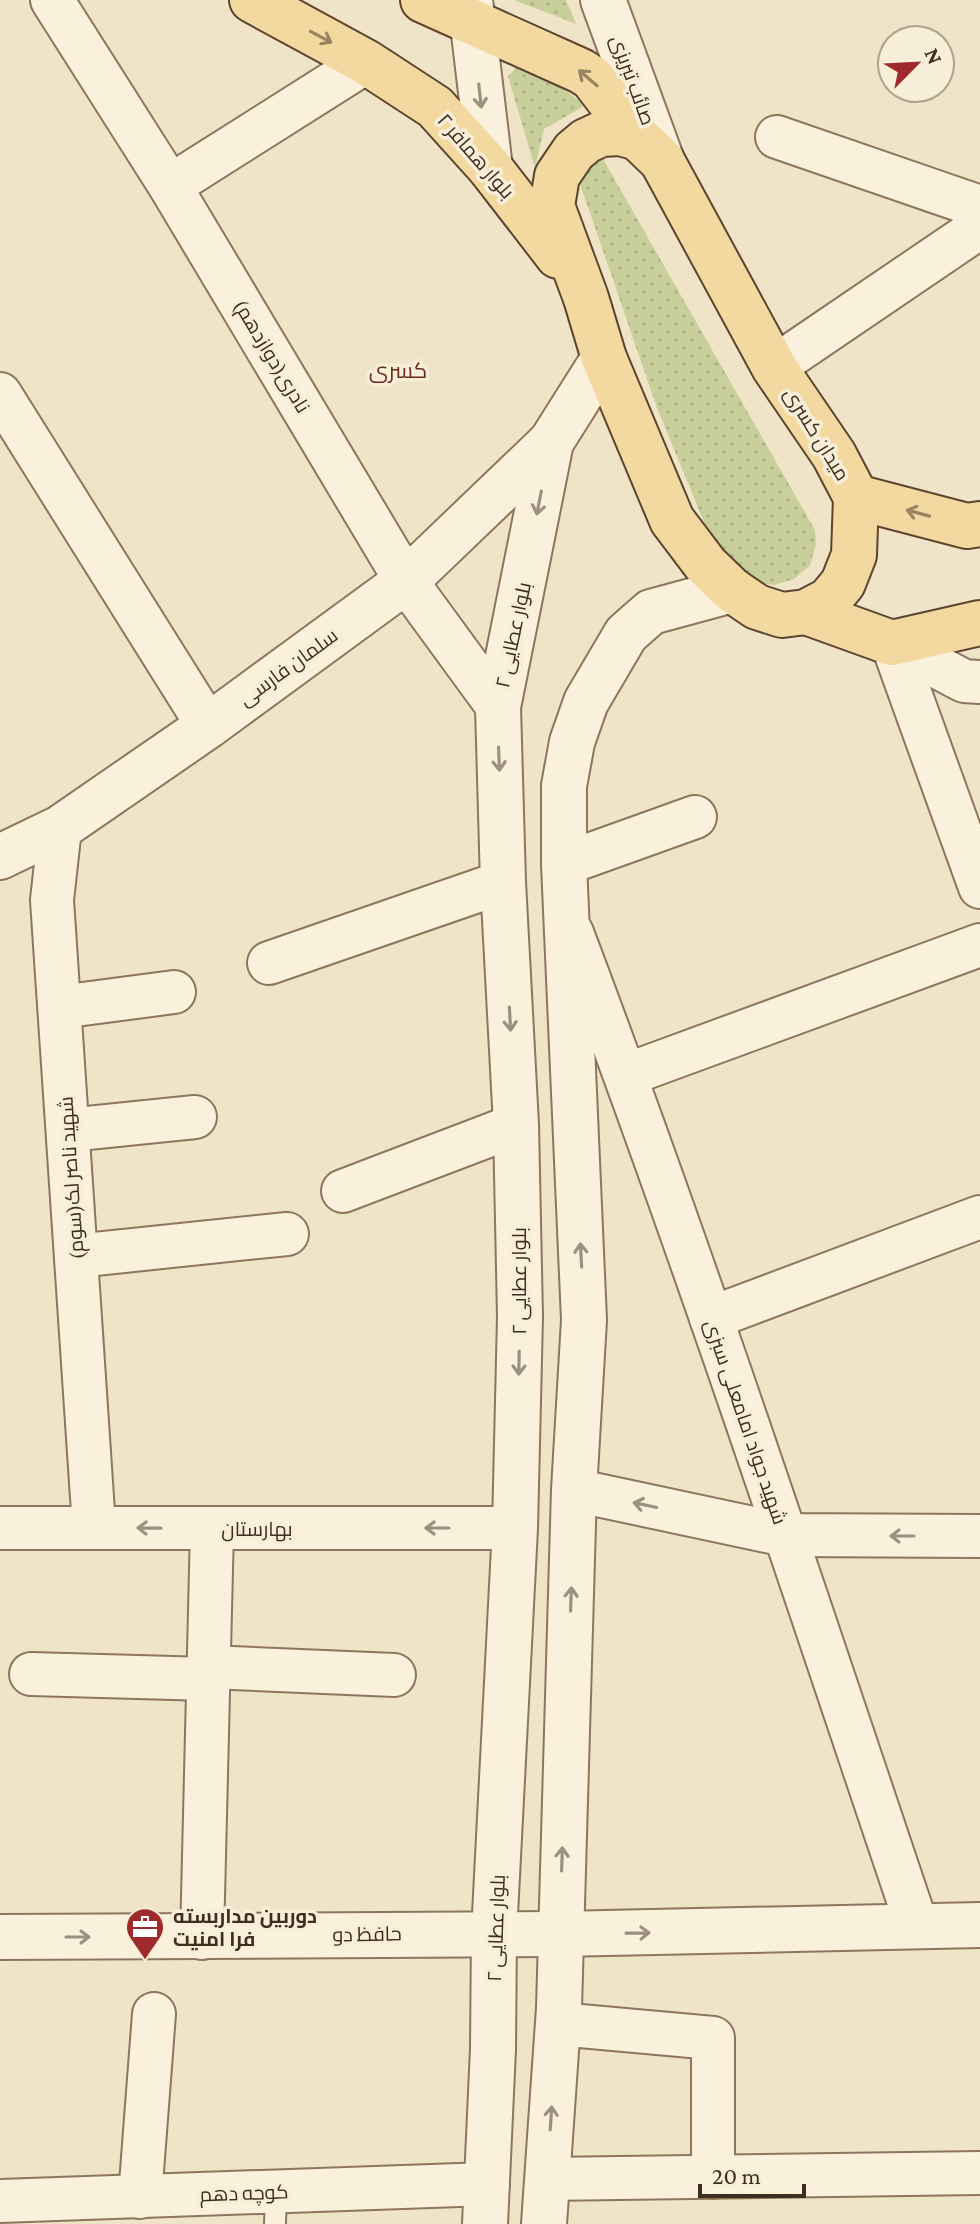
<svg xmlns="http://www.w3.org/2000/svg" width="980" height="2224" viewBox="0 0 980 2224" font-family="'Crimson Pro',Cairo,serif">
  <defs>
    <pattern id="grass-dots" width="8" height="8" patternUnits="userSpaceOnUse" patternTransform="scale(2)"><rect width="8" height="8" fill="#c9cf9b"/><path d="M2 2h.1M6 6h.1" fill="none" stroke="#aeb285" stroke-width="1.8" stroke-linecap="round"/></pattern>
  </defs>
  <rect width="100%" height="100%" fill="#f0e4c8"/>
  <g fill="url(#grass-dots)">
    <path d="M514,0H566L576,24Z"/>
    <path d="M523,61L586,105L544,129L535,168L508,76Z"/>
    <path d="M603,159L815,530L816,544L810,565L794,579L774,585L755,583L713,544L657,408L576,172Z"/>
  </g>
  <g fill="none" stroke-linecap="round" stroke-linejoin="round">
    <g stroke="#8d765c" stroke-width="24">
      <path id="service" d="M275,2224L276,2191"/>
    </g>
    <g stroke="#8d765c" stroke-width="46">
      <g id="minor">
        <path d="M52,0L170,186L406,581L498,707"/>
        <path d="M777,137L980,207"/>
        <path d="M170,186L366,62"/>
        <path d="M774,367L980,227"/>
        <path d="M0,394L208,726"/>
        <path d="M892,643L980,887"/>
        <path d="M892,643L964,681L980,682"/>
        <path d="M60,828L52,900L94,1527"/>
        <path d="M564,864L695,817"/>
        <path d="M572,933C696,1261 805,1594 917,1926"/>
        <path d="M269,963L503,882"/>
        <path d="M60,1007L174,992"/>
        <path d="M626,1075L980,945"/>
        <path d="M68,1130L195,1117"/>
        <path d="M343,1191L516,1125"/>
        <path d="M76,1256L287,1234"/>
        <path d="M711,1318L980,1217"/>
        <path d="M574,1490L785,1535L980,1536"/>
        <path d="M0,1528H515"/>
        <path d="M209,1667L394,1675"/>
        <path d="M31,1674L208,1679"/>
        <path d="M202,1938L212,1529"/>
        <path d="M558,2024L713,2038V2177"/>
        <path d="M547,2179L980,2173"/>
        <path d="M140,2197L154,2014"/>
        <path d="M0,2201L488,2184"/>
      </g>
    </g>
    <g stroke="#8d765c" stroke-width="48">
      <g id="tertiary">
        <path d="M470,0L490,168"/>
        <path d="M603,0L662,161"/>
        <path d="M0,857L60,828L208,726L406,581L551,442"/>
        <path d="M0,1937L560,1934L980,1925"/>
        <path d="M485,2224L493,2049L494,1934L515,1528L520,1317L516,1125L503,882L498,707L551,442L604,358"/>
        <path d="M544,2224L559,2008L574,1490L584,1320L564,864V786L572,742L586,702L626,634L651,612L732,590"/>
      </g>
    </g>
    <g stroke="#5b4430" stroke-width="48">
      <g id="primary">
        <path d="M252,0L366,62L435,107L490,168L558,256"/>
        <path d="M423,0L581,71L592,78L638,138"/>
        <path d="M620,133L638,138L662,161L774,367L834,455L856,497L854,555L843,583L829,600L806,612L782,615L757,607L732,590L706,565L672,520L604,358L586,298L552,206L557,176L574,151L586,141L601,134Z"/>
        <path d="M856,497L967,526L980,524"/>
        <path d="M806,612L892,643L980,623"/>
      </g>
    </g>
    <use href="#service" stroke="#faf1dc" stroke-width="20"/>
    <use href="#minor" stroke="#faf1dc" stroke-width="42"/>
    <use href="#tertiary" stroke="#faf1dc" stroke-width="44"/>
    <use href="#primary" stroke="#f3d9a0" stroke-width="44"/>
  </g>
  <defs><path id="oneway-shaft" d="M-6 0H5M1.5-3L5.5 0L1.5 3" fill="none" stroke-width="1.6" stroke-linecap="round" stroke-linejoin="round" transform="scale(2)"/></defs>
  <g stroke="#988460">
    <use href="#oneway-shaft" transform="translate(321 37) rotate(28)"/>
    <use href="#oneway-shaft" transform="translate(588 78) rotate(-140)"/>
    <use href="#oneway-shaft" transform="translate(918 513) rotate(-165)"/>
  </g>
  <g stroke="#9c907e">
    <use href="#oneway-shaft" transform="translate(480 96) rotate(84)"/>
    <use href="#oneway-shaft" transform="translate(539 503) rotate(101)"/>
    <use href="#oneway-shaft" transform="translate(499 759) rotate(88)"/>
    <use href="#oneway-shaft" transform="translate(510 1019) rotate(87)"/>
    <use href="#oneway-shaft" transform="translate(581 1255) rotate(-93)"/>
    <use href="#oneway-shaft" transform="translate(519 1363) rotate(91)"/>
    <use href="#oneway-shaft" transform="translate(645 1505) rotate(-168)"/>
    <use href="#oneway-shaft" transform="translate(149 1528) rotate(-179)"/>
    <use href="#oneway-shaft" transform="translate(437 1528) rotate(180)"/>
    <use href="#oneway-shaft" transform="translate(902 1536) rotate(-180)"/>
    <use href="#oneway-shaft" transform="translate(571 1599) rotate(-88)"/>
    <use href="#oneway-shaft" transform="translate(562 1859) rotate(-88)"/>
    <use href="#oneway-shaft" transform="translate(638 1933) rotate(-1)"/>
    <use href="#oneway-shaft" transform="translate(78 1937)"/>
    <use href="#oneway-shaft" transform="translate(551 2118) rotate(-86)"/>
  </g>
  <defs>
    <g id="office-pin" transform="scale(2)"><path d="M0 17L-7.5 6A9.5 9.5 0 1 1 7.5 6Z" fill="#9e2a2b" stroke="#f7eed8"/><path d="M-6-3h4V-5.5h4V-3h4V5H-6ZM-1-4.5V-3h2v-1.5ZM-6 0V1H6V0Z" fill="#fff"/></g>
  </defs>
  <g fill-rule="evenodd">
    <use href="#office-pin" x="145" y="1927"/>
  </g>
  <g text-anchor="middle" stroke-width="7" stroke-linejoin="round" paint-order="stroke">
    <g font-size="20" fill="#3d2e20" stroke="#f7eed8">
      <text transform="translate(633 80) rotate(70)" y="7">صائب تبریزی</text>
      <text transform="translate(476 156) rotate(49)" y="7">بلوار همافر ۲</text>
      <text transform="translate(272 356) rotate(59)" y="7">نادری(دوازدهم)</text>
      <text transform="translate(817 434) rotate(58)" y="7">میدان کسری</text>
      <text transform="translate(513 635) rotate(-78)" y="7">بلوار عطایی ۲</text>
      <text transform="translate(288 667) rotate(-36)" y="7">سلمان فارسی</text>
      <text transform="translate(71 1178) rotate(-94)" y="7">شهید ناصر لک(سوم)</text>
      <text transform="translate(519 1281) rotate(-90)" y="7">بلوار عطایی ۲</text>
      <text transform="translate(746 1422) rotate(71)" y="7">شهید جواد امامعلی سبزی</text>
      <text x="257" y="1536">بهارستان</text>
      <text transform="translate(496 1928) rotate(-88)" y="7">بلوار عطایی ۲</text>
      <text transform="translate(367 1934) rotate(-1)" y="7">حافظ دو</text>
      <text transform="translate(244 2193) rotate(-2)" y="7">کوچه دهم</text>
    </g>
    <g font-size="20" font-weight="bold" fill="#3d2e20" stroke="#f7eed8" text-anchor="start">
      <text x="173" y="1923">دوربین مداربسته<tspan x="173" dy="23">فرا امنیت</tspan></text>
    </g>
    <g font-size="22" fill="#6b2e1e" stroke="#f7eed8">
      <text x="398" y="378">کسری</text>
    </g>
  </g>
  <g transform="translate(916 64) rotate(66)"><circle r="38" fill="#f7eed8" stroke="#ada18e" stroke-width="2"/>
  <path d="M0-6L14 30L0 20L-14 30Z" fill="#9e2a2b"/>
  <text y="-12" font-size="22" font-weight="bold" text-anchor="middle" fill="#3d2e20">N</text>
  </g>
  <path d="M700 2184v12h104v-12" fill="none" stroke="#3d2e20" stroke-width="4"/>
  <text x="712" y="2184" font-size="24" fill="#3d2e20" stroke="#f7eed8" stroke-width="6" paint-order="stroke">20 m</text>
</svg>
